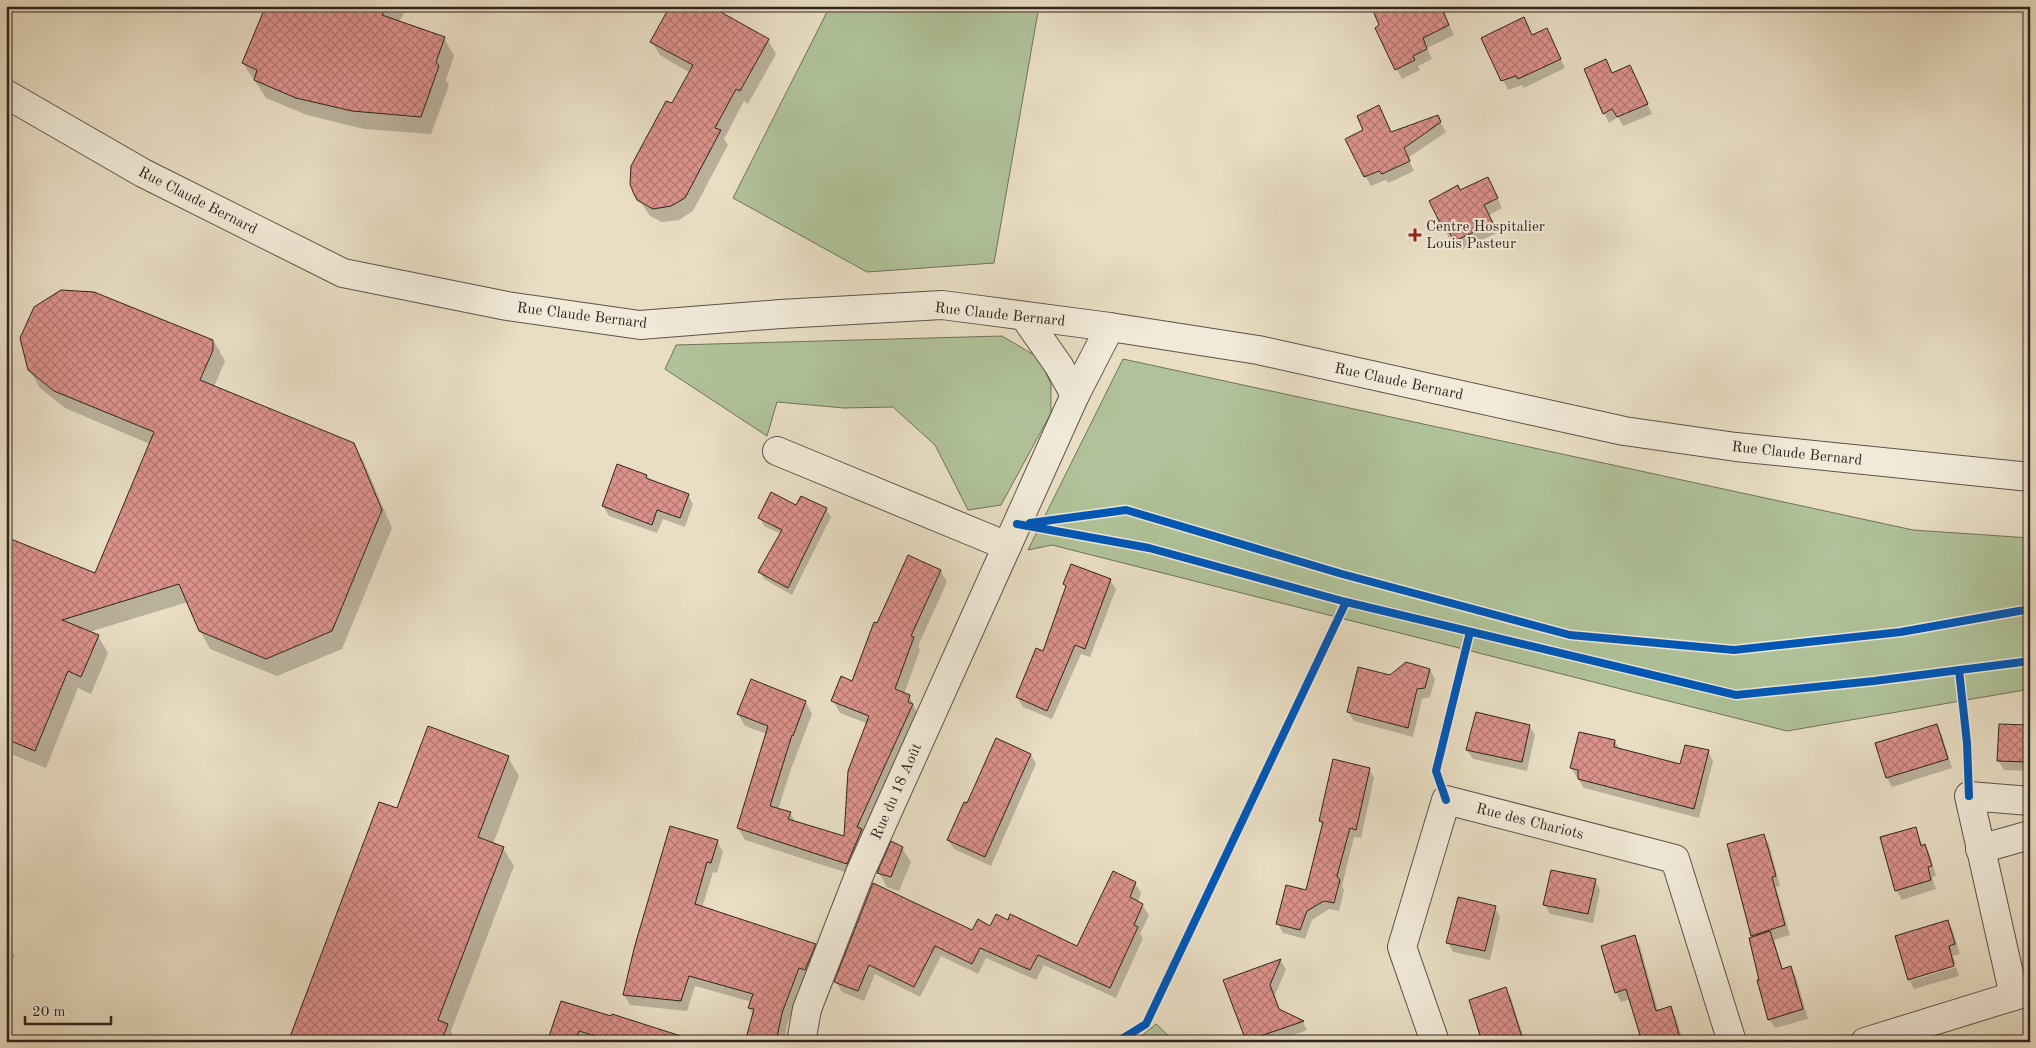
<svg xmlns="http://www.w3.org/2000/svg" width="2036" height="1048" viewBox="0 0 2036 1048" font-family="'Old Standard TT',serif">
  <defs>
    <pattern id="building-cross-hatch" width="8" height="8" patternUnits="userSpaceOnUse" patternTransform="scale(1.25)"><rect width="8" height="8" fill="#dc928b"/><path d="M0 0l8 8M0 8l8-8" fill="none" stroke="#b37771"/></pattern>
  </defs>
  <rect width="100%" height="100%" fill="#e9dec4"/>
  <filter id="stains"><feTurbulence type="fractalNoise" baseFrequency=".004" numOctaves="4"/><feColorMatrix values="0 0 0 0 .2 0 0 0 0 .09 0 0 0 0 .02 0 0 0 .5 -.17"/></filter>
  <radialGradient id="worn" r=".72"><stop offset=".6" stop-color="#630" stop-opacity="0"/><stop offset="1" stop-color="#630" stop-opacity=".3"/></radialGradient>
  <g fill="#b0c299" stroke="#70725b">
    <path d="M830,6H1039L994,263L867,272L733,198Z"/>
    <path d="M1002,336L1039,358L1051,384V413L1001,505L968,510L935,445L893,407L844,408L777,402L767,436L665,369L676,345Z"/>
    <path d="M1123,359L1913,530L2030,538V689L1787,731L1052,545L1028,550Z"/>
    <path d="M1156,1024L1175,1042H1134Z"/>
  </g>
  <g fill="#0003">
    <path d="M284,6H408L399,22L444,38L454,56L446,80L449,85L431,134L364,129L307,115L266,98L243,63L283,10Z"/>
    <path d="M671,6H715L719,13L768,40L776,54L748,104L744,101L724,139L728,145L693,211L679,220L662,222L650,216L634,192L673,105L690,73L660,55L652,42Z"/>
    <path d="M1444,14L1454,35L1427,48L1432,59L1418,66L1420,70L1402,79L1376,28L1381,25Z"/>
    <path d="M1532,36L1551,39L1565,68L1524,88L1522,85L1508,90L1483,38Z"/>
    <path d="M1630,67L1652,114L1623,126L1618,117L1609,123L1604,113L1612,74Z"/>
    <path d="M1437,117L1446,132L1408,158L1414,171L1388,183L1386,180L1371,186L1365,176Z"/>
    <path d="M1493,188L1502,208L1489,215L1497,233L1461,250L1452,236L1449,238L1444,228L1460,191Z"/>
    <path d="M94,293L215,343L225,361L214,387L354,444L364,462L392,528L342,649L277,676L210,649L200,631L188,602L89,632L98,636L108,653L91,694L78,688L46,768L6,752V538L96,574L150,444L65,408L40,388L30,370Z"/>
    <path d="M646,476L649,480L688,495L693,504L685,527L663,519L657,533L609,516L603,506Z"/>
    <path d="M797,507L826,509L831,517L792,595L764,579L760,572L781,534L764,526L760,518Z"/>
    <path d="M940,570L947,582L918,646L920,650L904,694L909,696L919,717L854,875L745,840L738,828L767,734L745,726L738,714L806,702L812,714L791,769L778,810L790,813L796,823L845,838L868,724L840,713L833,701L852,682L877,625Z"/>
    <path d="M1110,580L1116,589L1090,657L1081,654L1052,719L1023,707L1017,697L1044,653L1067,588L1065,584Z"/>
    <path d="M1430,670L1435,679L1430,697L1422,699L1413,737L1354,721L1348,712L1391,677Z"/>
    <path d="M1936,725L1942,735L1952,768L1892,787L1887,778Z"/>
    <path d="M1529,726L1535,735L1527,771L1473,759L1467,750Z"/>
    <path d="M2030,726V771L2004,770L1998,760Z"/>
    <path d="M1615,741L1620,750L1681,765L1708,751L1713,761L1699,818L1584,788L1571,768Z"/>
    <path d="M1031,755L1036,764L991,866L954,849L948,840L968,805Z"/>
    <path d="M508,757L519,776L493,844L503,848L514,866L451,1031L457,1042H290L398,810Z"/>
    <path d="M1369,769L1374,778L1361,838L1354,837L1342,886L1344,890L1339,911L1329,909L1312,920L1305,939L1283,933L1278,924L1307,892L1323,827L1320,821Z"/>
    <path d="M1915,828L1923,846H1925L1930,855L1936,876L1932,877L1936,889L1902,900L1896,890Z"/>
    <path d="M1763,835L1769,844L1780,886L1776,887L1790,935L1774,940L1783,970L1790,968L1796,977L1808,1019L1775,1028L1769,1019L1752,935Z"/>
    <path d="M717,841L723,852L717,873L713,872L702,908L815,945L821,956L805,978L787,1025L784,1042H746L753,1015L749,1008L752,1002L695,986L687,1011L630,1005L624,995Z"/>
    <path d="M902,848L911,862L899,891L887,887L879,873Z"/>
    <path d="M1595,880L1600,890L1593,923L1550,914L1545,905Z"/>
    <path d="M1135,883L1141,893L1138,902L1142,905L1149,915L1140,934L1143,938L1116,998L1044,965L1036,980L986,958L978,974L941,956L920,997L875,974L864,1001L842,992L836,982L874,885L973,932L991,927L1077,948Z"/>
    <path d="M1495,907L1500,917L1490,960L1453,952L1448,942Z"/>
    <path d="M1947,921L1953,931L1960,954L1953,956L1956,964L1909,978V980L1896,937Z"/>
    <path d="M1634,937L1640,946L1658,1011L1670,1008L1676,1017L1683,1042H1643L1631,999L1621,1002L1616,992Z"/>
    <path d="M6,943L15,957L6,963Z"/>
    <path d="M1281,961L1286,969L1275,995L1280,1011L1303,1022L1307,1030L1275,1042H1248L1225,981Z"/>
    <path d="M1956,967L1959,976L1914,989L1910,981Z"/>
    <path d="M1506,989L1511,998L1525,1042H1484Z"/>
    <path d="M613,1015L694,1042H586L561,1034L612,1018Z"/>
  </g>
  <g fill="url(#building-cross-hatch)" stroke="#30231d">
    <path d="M283,6H387L382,15L445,37L436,62L439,66L421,117L352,111L296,98L254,80L257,70L242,63L264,10L282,9Z"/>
    <path d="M670,6H710L769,39L740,91L736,89L715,128L721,130L685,198L671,206L653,209L637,200L633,192L630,184L631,166L666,101L672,103L693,65L650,42Z"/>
    <path d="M1371,6H1441L1449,25L1423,38L1427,49L1413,56L1415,60L1395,70L1375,28L1379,25Z"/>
    <path d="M1524,17L1532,35L1547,28L1561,59L1518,79L1516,76L1501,81L1481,38Z"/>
    <path d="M1606,59L1612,73L1630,65L1648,104L1617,117L1612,109L1603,114L1584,69Z"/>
    <path d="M1379,105L1391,132L1438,115L1441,122L1404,148L1410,161L1382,174L1379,171L1364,177L1345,139L1363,130L1357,116Z"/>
    <path d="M1488,177L1498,198L1484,205L1493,223L1455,241L1446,228L1443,229L1429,201L1458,185L1460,190Z"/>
    <path d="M61,290L94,292L213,340V350L200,380L354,443L382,510L332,631L266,659L199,631L179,584L62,620L99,635L81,677L68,671L35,751L6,739V537L95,573L154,432L54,391L28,370L20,338L34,307Z"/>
    <path d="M617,464L647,475L646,478L689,494L680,518L657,510L652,525L602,506Z"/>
    <path d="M771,492L796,505L801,496L827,508L788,588L758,572L782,530L758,518Z"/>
    <path d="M908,555L941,570L911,636L914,637L895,689L910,695L908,702L913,704L857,827L862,829L847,864L737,828L768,726L737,714L751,679L806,701L793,736L792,735L770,806L791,812L788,819L844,836L848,771L869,716L831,701L841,676L852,681L874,622L877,623Z"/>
    <path d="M1071,564L1111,579L1085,649L1075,645L1047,711L1016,697L1036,648L1043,651L1066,586L1063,584Z"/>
    <path d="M1406,662L1430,669L1425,688L1417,689L1408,728L1347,712L1358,667L1390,675Z"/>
    <path d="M1476,712L1530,725L1522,762L1466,750Z"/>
    <path d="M1937,724L1948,759L1886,778L1875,743Z"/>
    <path d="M1999,724L2030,725V762L1997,761Z"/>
    <path d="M428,726L509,756L478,837L504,847L438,1020L448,1024L441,1042H288L379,802L397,808Z"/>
    <path d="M1579,732L1615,740L1614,747L1680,764L1685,745L1709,750L1694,809L1578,779V770L1570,768Z"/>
    <path d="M996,738L1031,754L985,857L947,840L964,802L967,803Z"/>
    <path d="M1333,759L1370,768L1356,830L1350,828L1337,876L1340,880L1334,903L1324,901L1307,911L1300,930L1276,924L1286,885L1306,890L1323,822L1319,821Z"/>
    <path d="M670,826L718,840L711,863L707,862L695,904L816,944L805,970L799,968L782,1013L776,1042H745L754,1009L748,1008L753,994L689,976L681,1001L623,995L635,945Z"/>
    <path d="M1916,827L1921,846L1925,844L1932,866L1928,867L1931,880L1895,891L1880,837Z"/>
    <path d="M1764,834L1776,876L1772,877L1785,925L1751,936L1727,844Z"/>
    <path d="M891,841L903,847L891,877L877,873Z"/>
    <path d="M1551,870L1596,879L1588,914L1543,905Z"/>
    <path d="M1113,871L1136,882L1130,897L1143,904L1134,925L1138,927L1110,988L1038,955L1030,970L980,948L972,964L935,946L914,987L869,965L858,991L834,982L873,883L972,930L978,919L990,926L996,914L1008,920L1010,914L1077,946Z"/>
    <path d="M1458,897L1496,906L1485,951L1446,943Z"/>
    <path d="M1948,920L1955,944L1949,946L1954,966L1908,980L1895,936Z"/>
    <path d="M1770,931L1782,969L1791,966L1803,1009L1768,1020L1757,980H1759L1749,938Z"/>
    <path d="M1635,935L1656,1011L1671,1006L1681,1042H1642L1626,989L1615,993L1601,946Z"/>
    <path d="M1281,959L1270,985L1279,1009L1304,1021L1246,1041L1223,980Z"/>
    <path d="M1506,987L1522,1037L1508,1042H1482L1469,1000Z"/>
    <path d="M561,1001L611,1016L612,1014L684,1037L683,1042H614L579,1031L575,1042H547Z"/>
  </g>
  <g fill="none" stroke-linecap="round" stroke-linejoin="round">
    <g stroke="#5e5247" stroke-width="30">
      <g id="minor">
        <path d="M6,94L143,173L343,273L507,306L640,325L781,314L942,305L1110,327L1258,350L1624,431L1736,447L2030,477"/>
        <path d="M1024,316L1059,366L1075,395"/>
        <path d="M777,451L1007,546"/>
        <path d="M1980,849L2030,835"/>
        <path d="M2014,996L1969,796L2030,801"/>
        <path d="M801,1042L807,1009L860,873L1075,395L1110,327"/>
        <path d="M1435,1042L1402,947L1446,800L1675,859L1732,1042"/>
        <path d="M1865,1042L2030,991"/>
      </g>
    </g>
    <use href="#minor" stroke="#f1ead9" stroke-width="28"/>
    <g stroke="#f1ead9" stroke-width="11">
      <g id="cycleway">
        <path d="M1030,523L1126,510L1342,574L1570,635L1734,650L1901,632L2030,609"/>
        <path d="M1017,524L1149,548L1346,602L1736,695L1874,681L2030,661"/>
        <path d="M1959,670L1967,743L1969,796"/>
        <path d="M1446,800L1436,771L1470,632"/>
        <path d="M1117,1042L1146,1024L1346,602"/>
      </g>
    </g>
    <use href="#cycleway" stroke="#0057b8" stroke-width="8"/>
  </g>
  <path fill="#8f2418" stroke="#f1ead9" stroke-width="2" d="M1412.5 227.5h5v5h5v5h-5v5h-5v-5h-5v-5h5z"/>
  <g text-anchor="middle" stroke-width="4" stroke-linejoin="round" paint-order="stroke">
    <g font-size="15" fill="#30231d" stroke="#f1ead9">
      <text transform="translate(198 200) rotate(27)" y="5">Rue Claude Bernard</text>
      <text transform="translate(1000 314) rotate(6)" y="5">Rue Claude Bernard</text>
      <text transform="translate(582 315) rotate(7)" y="5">Rue Claude Bernard</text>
      <text transform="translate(1399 381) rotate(12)" y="5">Rue Claude Bernard</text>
      <text transform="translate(1797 453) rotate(6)" y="5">Rue Claude Bernard</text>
      <text transform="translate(896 791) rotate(-66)" y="5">Rue du 18 Août</text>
      <text transform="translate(1530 821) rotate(14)" y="5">Rue des Chariots</text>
    </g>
    <g font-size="15" fill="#30231d" stroke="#f1ead9" text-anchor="start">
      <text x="1426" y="231">Centre Hospitalier<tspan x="1426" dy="17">Louis Pasteur</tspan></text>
    </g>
  </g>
  <rect width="2036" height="1048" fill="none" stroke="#e9dec4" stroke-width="25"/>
  <rect x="8" y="8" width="2021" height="1033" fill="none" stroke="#30231d" stroke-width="2.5"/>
  <rect x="12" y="12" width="2011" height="1023" fill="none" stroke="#30231d"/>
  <path d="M25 1016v8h86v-8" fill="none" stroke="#30231d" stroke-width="2.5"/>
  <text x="32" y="1016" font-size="15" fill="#30231d" stroke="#f1ead9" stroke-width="4" paint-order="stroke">20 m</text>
  <rect width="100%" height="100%" filter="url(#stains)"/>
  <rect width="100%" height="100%" fill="url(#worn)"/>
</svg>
